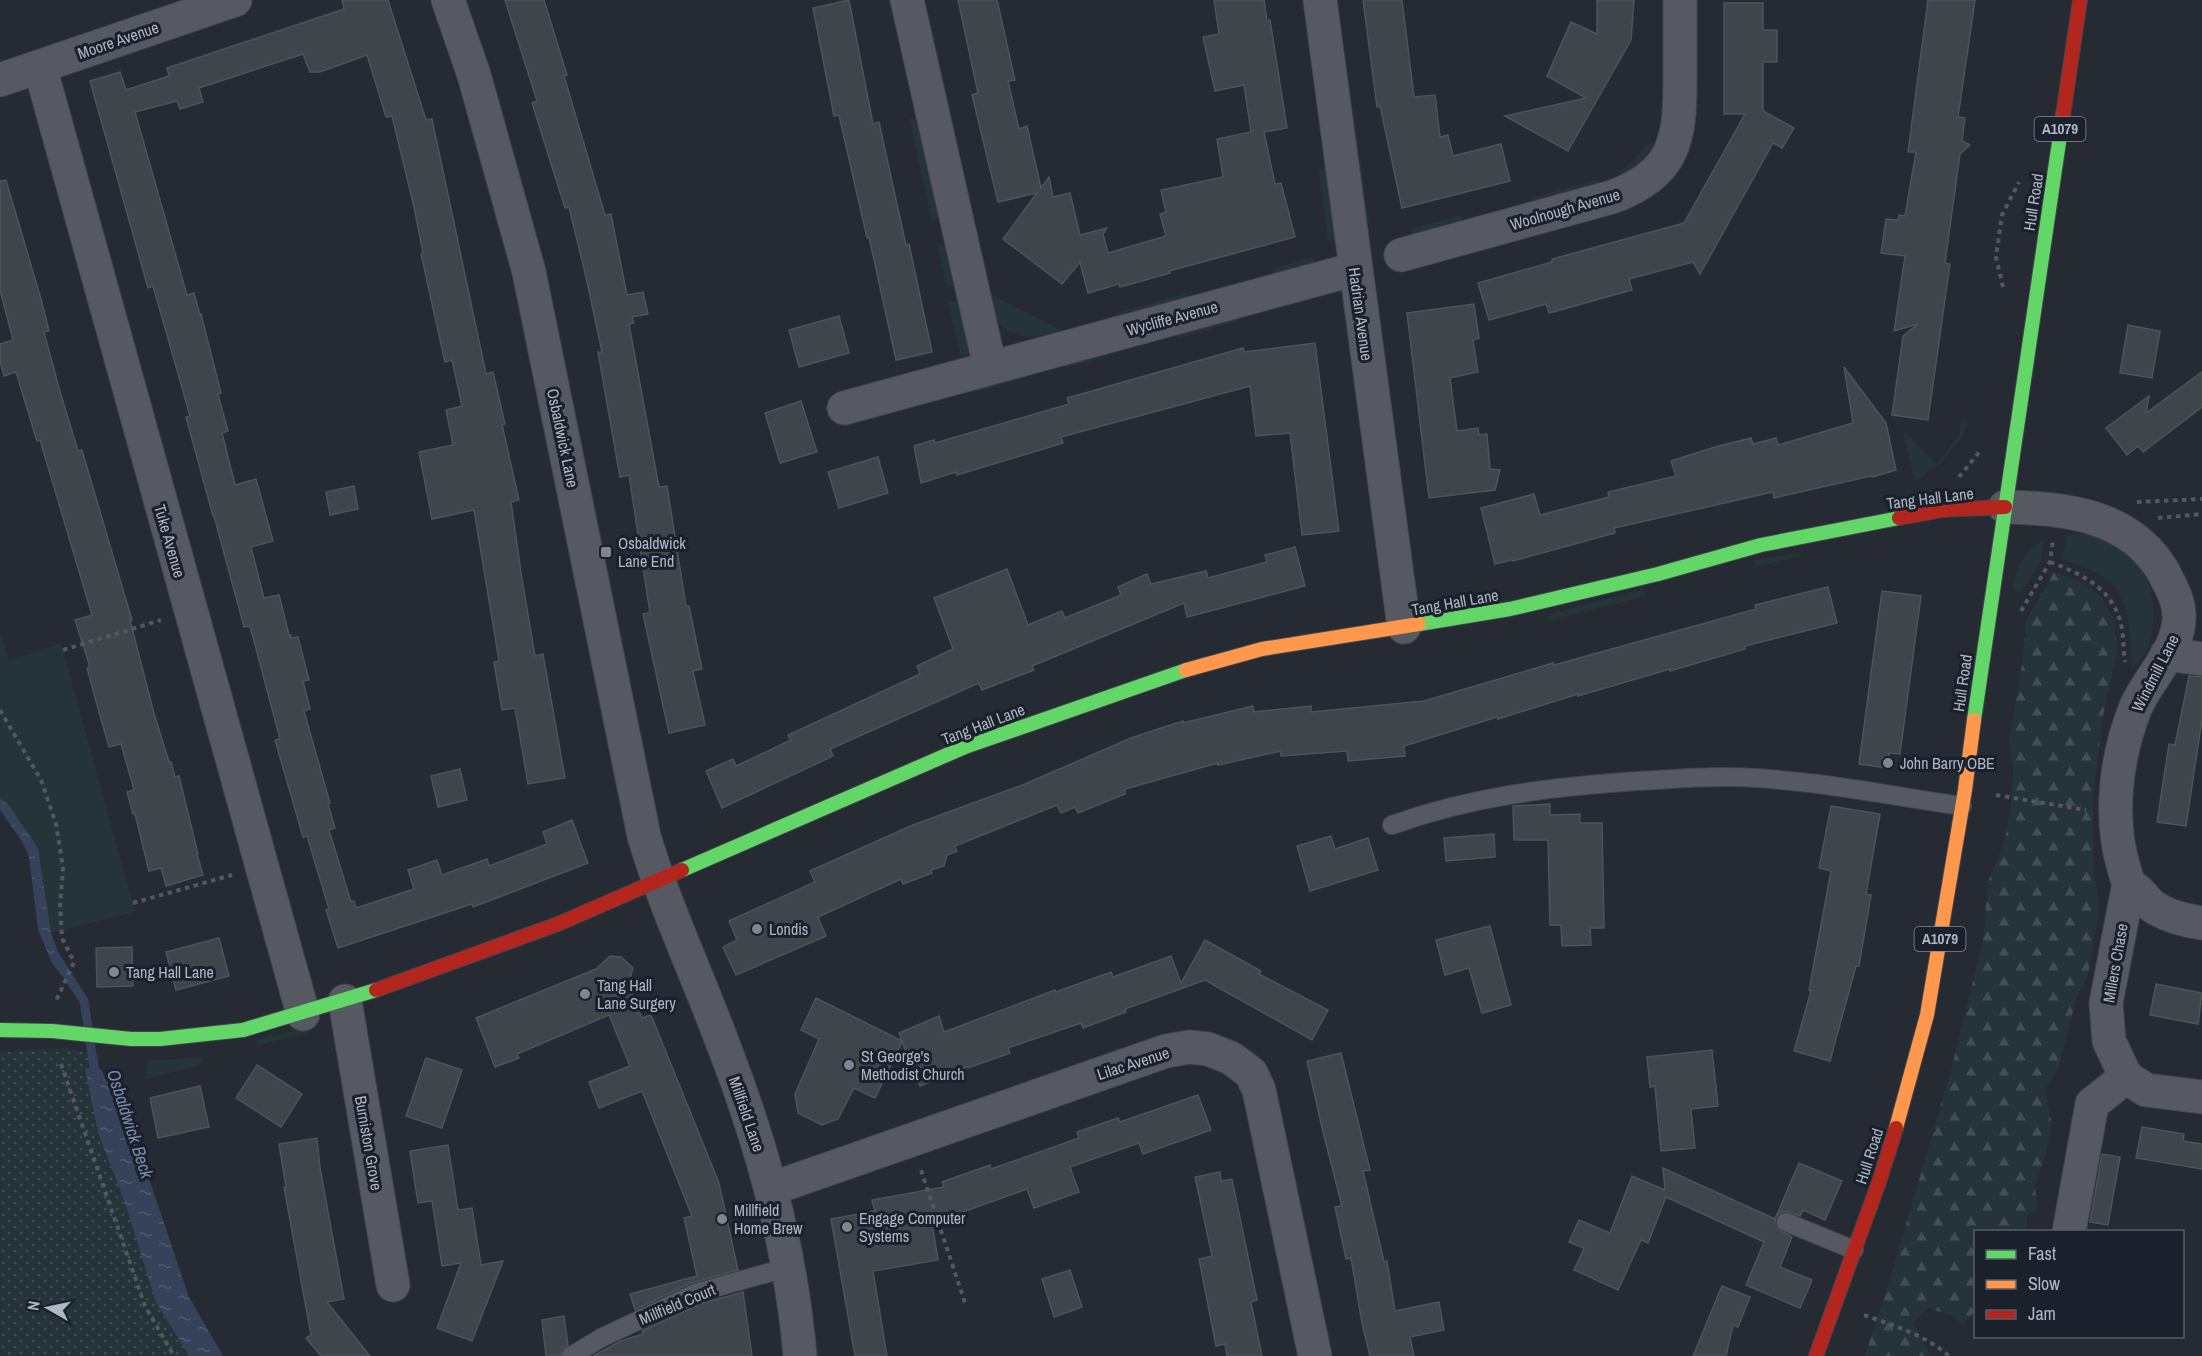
<svg xmlns="http://www.w3.org/2000/svg" width="2202" height="1356" viewBox="0 0 2202 1356" font-family="'Archivo Narrow',sans-serif">
  <defs>
    <pattern id="forest-firs" width="22" height="20" patternUnits="userSpaceOnUse" patternTransform="scale(1.5)"><rect width="22" height="20" fill="#243438"/><path d="M5 1l3.5 6h-7zM16 11l3.5 6h-7z" fill="#414f53"/></pattern>
    <pattern id="park-dots" width="8" height="8" patternUnits="userSpaceOnUse" patternTransform="scale(1.5)"><rect width="8" height="8" fill="#243438"/><path d="M2 2h.1M6 6h.1" fill="none" stroke="#414f53" stroke-width="1.8" stroke-linecap="round"/></pattern>
    <pattern id="water-ripples" width="26" height="14" patternUnits="userSpaceOnUse" patternTransform="scale(1.5)"><rect width="26" height="14" fill="#35425a"/><path d="M2 4q2-2 4 0t4 0M15 11q2-2 4 0t4 0" fill="none" stroke="#505b70"/></pattern>
  </defs>
  <rect width="100%" height="100%" fill="#262a32"/>
  <g fill="#243438">
    <path d="M909,118L917,119L940,217L932,221Z"/>
    <path d="M1357,137L1369,222L1362,230L1348,139Z"/>
    <path d="M1649,142L1659,147L1622,181L1619,172L1631,163Z"/>
    <path d="M1329,168L1336,241H1328L1319,170Z"/>
    <path d="M1599,179L1601,186L1535,205L1533,197Z"/>
    <path d="M1460,215L1463,225L1416,237L1410,229Z"/>
    <path d="M937,244L947,246L955,286L947,288Z"/>
    <path d="M1313,257L1316,266L1274,276L1272,269Z"/>
    <path d="M983,291L1069,334C1046,338 1014,341 996,322C990,315 986,300 983,291Z"/>
    <path d="M1187,293L1189,301L1117,321L1115,313Z"/>
    <path d="M958,300L969,354L961,356L948,302Z"/>
    <path d="M1236,311L1239,321L1179,338L1176,328Z"/>
    <path d="M1106,348L1108,356L1066,368L1064,360Z"/>
    <path d="M1030,367L1032,376L973,393L970,385Z"/>
    <path d="M1961,421L1967,422L1962,437L1938,466L1936,465L1915,482L1902,429L1936,464L1959,436Z"/>
    <path d="M2067,534C2079,534 2092,533 2103,538C2139,552 2157,586 2153,623C2152,633 2150,646 2145,654C2141,659 2136,663 2132,668C2130,638 2132,597 2105,577C2093,569 2075,565 2062,559Z"/>
    <path d="M2044,540L2041,561L2022,591L2013,590C2017,564 2022,554 2044,540Z"/>
    <path d="M1799,553L1800,556L1752,568L1754,560Z"/>
    <path d="M1643,589L1646,596L1550,621V614Z"/>
    <path d="M0,631L9,660L61,643L135,912L51,933L38,848L8,804L0,798Z"/>
    <path d="M316,1026L309,1033L258,1045L256,1039Z"/>
    <path d="M203,1057L202,1065L146,1079L147,1064L151,1060Z"/>
  </g>
  <path fill="url(#forest-firs)" d="M2054,572L2079,581L2101,597L2114,620L2117,653L2103,716L2093,800L2094,871L2099,909L2088,975L2077,996L2058,1069L2045,1089L2052,1125L2046,1154L2035,1185L2037,1209L2027,1215V1231L1976,1232L1975,1311L1962,1325L1954,1316L1928,1308L1913,1323L1931,1356H1865L1890,1279L1950,1074L1983,941L1988,882L2005,840L2011,805L2013,770L2009,742L2023,658L2026,621Z"/>
  <path fill="url(#park-dots)" d="M65,1048L99,1054L96,1079L204,1356H0V1052Z"/>
  <g fill="url(#water-ripples)">
    <path d="M0,798L8,804L38,848L51,933L58,952L67,966L62,976L52,963L38,930L29,856L21,840L0,810Z"/>
    <path d="M85,1068L101,1069L138,1146L189,1297L223,1356H189L156,1302L124,1200L98,1132Z"/>
  </g>
  <g fill="none" stroke-linecap="round" stroke-linejoin="round">
    <path stroke="#35425a" stroke-width="9" d="M59,962L84,1001L96,1081"/>
  </g>
  <g fill="#40444b" stroke="#4e525a" stroke-width="1.5">
    <path d="M342,0H388L426,120L432,119L486,374L493,372L505,424L502,425L519,500L511,502L522,579L535,656L543,654L565,778L528,784L515,708L502,710L494,662L499,661L474,510L432,519L419,452L453,445L446,410L462,406L452,360L445,362L421,254L423,253L414,207L392,116L386,117L367,55L320,72H310L303,54L199,88L203,102L180,109L177,101L135,112L187,295L194,293L200,315L201,314L221,393L218,394L228,431L222,433L235,485L256,479L273,541L251,547L264,598L279,595L289,635H291V638L298,637L309,680L303,681L310,709L304,711L330,803L328,804L335,828L329,830L351,902L354,901L356,908L414,889L408,870L437,860L442,875L487,859L489,866L547,844L543,832L572,820L588,863L473,907L472,904L338,948L326,910L329,909L307,836L303,837L275,740L280,739L250,626L244,627L214,516H213L186,417L190,416L179,377L153,286L148,288L90,81L120,72L126,90L169,76L167,68L344,9Z"/>
    <path d="M505,0H544L567,75L564,76L605,215L611,214L627,295L643,292L648,314L632,317L634,323L629,324L659,487L667,486L686,606H689L702,669L693,671L705,725L669,733L643,614L650,613L629,475L620,477L598,352H602L586,277L569,207L565,208L532,103L537,101Z"/>
    <path d="M849,0L873,124L879,122L906,245L909,244L932,352L896,360L869,237L867,238L839,115L834,116L813,8Z"/>
    <path d="M958,0H997L1015,80L1008,81L1019,129L1027,126L1041,188L1049,177L1053,197L1070,193L1080,235L1107,228L1103,234L1108,253L1166,236L1160,214L1166,212L1161,190L1223,177L1217,139L1251,132L1244,85L1215,91L1203,37L1219,34L1214,0H1264L1267,21L1270,20L1287,128L1264,132L1275,184L1281,183L1295,237L1169,271L1170,273L1120,287L1119,284L1088,293L1080,262L1062,284L1003,239L1037,193L998,202L972,95L978,93Z"/>
    <path d="M1363,0H1402L1414,97L1435,95L1440,137L1448,135L1453,156L1501,144L1510,181L1402,208L1380,106L1377,107Z"/>
    <path d="M1597,0H1634L1631,40L1568,151L1505,116L1586,98L1547,76L1571,22L1597,34Z"/>
    <path d="M1928,0H1975L1958,117L1965,118L1962,141L1970,145L1960,154L1945,263L1950,264L1928,420L1892,415L1903,336L1918,324L1894,331L1905,256L1881,253L1886,219L1898,220L1899,215L1905,216L1916,152H1908Z"/>
    <path d="M1724,3H1763V30H1777V62H1763V111L1794,128L1782,148L1773,143L1700,274L1693,262L1629,279L1632,290L1549,313L1546,304L1489,320L1478,283L1552,262V259L1684,223L1745,114H1724Z"/>
    <path d="M6,180L41,299L49,331L44,332L59,388L78,451L82,450L91,481L132,620H130L153,710L169,762H171L175,777L179,776L198,854H197L203,875L166,886L161,868L149,871L135,814H133L127,792L134,790L121,744L109,747L94,694L87,668L90,667L75,620L92,615L40,440L37,441L16,372L4,376L0,361V344L13,340L0,290V181Z"/>
    <path d="M1474,304L1479,338L1473,340L1478,372L1450,378L1457,431L1478,428L1479,435L1487,434L1490,469L1500,470L1495,490L1429,498L1407,313Z"/>
    <path d="M839,316L849,353L799,367L789,330Z"/>
    <path d="M2128,325L2160,331L2152,378L2120,373Z"/>
    <path d="M1315,343L1339,531L1302,535L1290,433L1256,436L1250,386L1061,437L1063,443L957,475L956,472L921,483L914,446L934,440L935,443L1069,404L1067,398L1243,348L1244,352Z"/>
    <path d="M1844,367L1886,423L1896,470L1873,477L1871,476L1774,498L1773,492L1614,528L1615,533L1513,561L1511,560L1495,564L1481,508L1534,494L1540,515L1609,497L1608,492L1676,476L1671,461L1715,447L1751,438L1753,444L1776,438L1778,445L1853,423Z"/>
    <path d="M2202,372V407L2143,452L2138,446L2127,455L2106,428L2149,396L2146,413Z"/>
    <path d="M801,401L817,452L780,463L765,413Z"/>
    <path d="M878,457L888,493L839,508L828,472Z"/>
    <path d="M354,486L358,509L330,515L326,492Z"/>
    <path d="M1295,547L1305,586L1187,617L1184,603L1032,666L1034,670L982,690L979,683L830,749L833,756L722,808L706,771L733,759L736,766L791,740L788,735L920,674L917,666L953,649L934,598L1007,569L1028,625L1062,611L1065,618L1121,595L1118,587L1147,574L1151,584L1206,571L1208,578L1267,562L1265,555Z"/>
    <path d="M1828,587L1837,623L1745,646V649L1670,671V669L1578,696V694L1498,719L1497,717L1404,746L1405,756L1348,761L1347,751L1281,756V751L1218,765V763L1125,789V794L1078,813L1075,807L1061,813L1057,805L955,846L957,851L947,855L944,866L931,870L932,873L903,884L901,879L818,917L826,936L736,975L723,947L737,940L729,921L815,882L810,871L913,825L1025,784L1131,738L1161,728L1183,721V723L1253,706L1254,712L1311,706V712L1424,701L1553,663L1554,665L1756,609L1755,605Z"/>
    <path d="M1882,591L1921,596L1900,754L1889,753L1887,768L1859,764Z"/>
    <path d="M2189,676L2202,677V719L2186,826L2157,822L2169,744L2175,745Z"/>
    <path d="M460,769L467,800L438,807L431,776Z"/>
    <path d="M1550,804V815L1580,814V823H1602L1604,928H1590L1591,945L1562,946L1561,925H1550L1548,840H1514L1513,806Z"/>
    <path d="M1831,806L1880,814L1866,894L1871,895L1859,966H1856L1830,1061L1794,1051L1811,991L1809,990L1831,871L1819,868Z"/>
    <path d="M1494,834L1495,857L1446,861L1444,838Z"/>
    <path d="M1331,836L1335,849L1368,838L1378,870L1310,891L1297,846Z"/>
    <path d="M1490,926L1511,1005L1482,1013L1469,968L1445,975L1436,940Z"/>
    <path d="M219,938L229,976L176,990L166,952Z"/>
    <path d="M1205,940L1261,971L1259,974L1328,1010L1312,1040L1205,980L1125,1009L1126,1012L1083,1028L1081,1023L1008,1048L1010,1053L968,1068L967,1067L920,1086L902,1042L875,1098L854,1088L838,1119L822,1125L798,1113L795,1094L819,1039L801,1030L816,998L902,1041L899,1033L939,1016L944,1032L1055,990L1056,992L1111,972L1113,977L1171,956L1181,983Z"/>
    <path d="M132,947L133,986L97,987L96,948Z"/>
    <path d="M610,956L621,957L633,968L628,985L642,1018L651,1015L719,1183L738,1270L691,1283L635,1310L630,1294L697,1276L684,1218L692,1216L642,1091L599,1108L589,1082L630,1066L609,1015L517,1054L519,1058L495,1067L476,1018L596,969Z"/>
    <path d="M2156,984L2202,993L2198,1024L2150,1015Z"/>
    <path d="M1712,1050L1718,1106L1691,1109L1695,1148L1661,1151L1655,1086L1650,1087L1647,1057Z"/>
    <path d="M1341,1053L1370,1170L1363,1171L1384,1262L1387,1261L1395,1311L1439,1302L1444,1330L1410,1337L1414,1356H1370L1362,1323L1351,1258L1346,1259L1335,1207L1342,1206L1323,1132L1307,1061Z"/>
    <path d="M426,1058L462,1070L442,1128L406,1116Z"/>
    <path d="M257,1065L302,1094L281,1127L236,1098Z"/>
    <path d="M200,1086L209,1127L158,1138L150,1098Z"/>
    <path d="M1198,1095L1211,1130L1143,1154L1139,1143L1070,1167L1079,1192L1034,1208L1027,1189L932,1223L938,1260L873,1271L887,1356H855L831,1219L875,1211L872,1200L944,1187L942,1182L990,1165L991,1169L1079,1138L1077,1132L1118,1118L1120,1122Z"/>
    <path d="M2142,1127L2184,1134L2183,1141L2202,1144V1169L2136,1158Z"/>
    <path d="M317,1138L320,1168L344,1299L327,1302L370,1356H321L306,1338L311,1335L284,1187H286L279,1144Z"/>
    <path d="M448,1145L458,1210L472,1208L481,1265L503,1261L472,1341L437,1328L461,1263L442,1266L432,1201L418,1203L410,1151Z"/>
    <path d="M2102,1154L2120,1157L2108,1225L2090,1222Z"/>
    <path d="M1799,1163L1842,1181L1825,1220L1803,1210L1800,1216L1785,1211L1779,1214L1775,1218L1778,1229L1792,1237L1780,1267L1812,1280L1800,1308L1746,1285L1764,1242L1666,1197L1648,1243L1641,1240L1618,1290L1574,1270L1584,1248L1569,1242L1579,1220L1610,1233L1632,1176L1665,1190L1663,1168L1775,1219Z"/>
    <path d="M1220,1172L1221,1181L1232,1179L1257,1300L1251,1302L1262,1356H1227L1225,1344L1216,1346L1199,1259L1212,1256L1195,1177Z"/>
    <path d="M1070,1270L1082,1307L1054,1317L1042,1279Z"/>
    <path d="M1722,1286L1750,1297L1738,1327L1733,1325L1726,1356H1693Z"/>
    <path d="M743,1292L752,1356H593L621,1341L643,1334L642,1331L700,1304Z"/>
    <path d="M564,1316L568,1345L562,1350L560,1356H546L542,1320Z"/>
  </g>
  <g fill="none" stroke-linecap="round" stroke-linejoin="round">
    <g stroke="#42454b" stroke-width="20">
      <g id="lane">
        <path d="M1392,825C1473,796 1551,787 1637,781C1676,779 1716,775 1755,778C1824,782 1893,796 1962,806"/>
        <path d="M1786,1222L1854,1250"/>
        <path d="M571,1356L601,1338L696,1293L789,1267"/>
      </g>
    </g>
    <g stroke="#42454b" stroke-width="35">
      <g id="street">
        <path d="M448,0L474,75L529,272L644,836C665,907 697,974 723,1044C762,1144 791,1249 800,1356"/>
        <path d="M907,0L990,367"/>
        <path d="M1320,0L1404,627"/>
        <path d="M40,67L303,1014"/>
        <path d="M0,80L235,0"/>
        <path d="M1401,255L1612,197C1675,174 1680,140 1680,80C1680,53 1680,27 1680,0"/>
        <path d="M844,408L1355,269"/>
        <path d="M2005,507C2065,508 2131,515 2164,573C2171,587 2179,600 2179,616C2180,650 2147,679 2135,709C2116,757 2109,816 2123,865C2125,870 2126,878 2129,883C2131,886 2136,889 2139,892C2145,898 2151,907 2159,910C2171,917 2188,921 2202,923"/>
        <path d="M2167,654L2202,659"/>
        <path d="M2129,883L2106,1003L2109,1041L2126,1077L2146,1090L2202,1097"/>
        <path d="M345,1001L393,1285"/>
        <path d="M771,1189L1166,1051L1189,1047L1208,1049L1231,1058L1251,1073L1259,1090L1315,1356"/>
        <path d="M2069,1232L2092,1104L2126,1077"/>
      </g>
    </g>
    <g stroke="#42454b" stroke-width="16">
      <g id="fast">
        <path d="M1419,624L1510,609L1658,574L1761,545L1899,518"/>
        <path d="M1974,720L2063,115"/>
        <path d="M682,870L965,747L1186,670"/>
        <path d="M0,1030L52,1031L131,1039H160L243,1030L376,990"/>
      </g>
    </g>
    <g stroke="#42454b" stroke-width="16">
      <g id="slow">
        <path d="M1186,670L1262,649L1419,624"/>
        <path d="M1896,1128L1927,1015L1965,790L1974,720"/>
      </g>
    </g>
    <g stroke="#42454b" stroke-width="16">
      <g id="jam">
        <path d="M2063,115L2080,0"/>
        <path d="M1899,518L1942,510L2005,507"/>
        <path d="M376,990L558,924L682,870"/>
        <path d="M1816,1356L1879,1182L1896,1128"/>
      </g>
    </g>
    <g stroke="#53585e" stroke-width="4" stroke-dasharray="4.5 4.5" stroke-linecap="butt">
      <path d="M2003,287L1996,257L2002,215L2019,182"/>
      <path d="M1959,477L1981,450"/>
      <path d="M2137,502L2202,499"/>
      <path d="M2158,518L2202,514"/>
      <path d="M2050,562C2082,574 2112,588 2121,624C2124,636 2123,649 2125,662"/>
      <path d="M2021,611L2050,562L2053,540"/>
      <path d="M63,650L161,620"/>
      <path d="M0,710L41,780L56,824L63,868L60,905L62,938L74,962L56,1001"/>
      <path d="M1996,795L2086,810"/>
      <path d="M133,903L232,875"/>
      <path d="M61,1064L145,1306L174,1356"/>
      <path d="M921,1170L966,1306"/>
      <path d="M1864,1315C1895,1326 1925,1335 1949,1356"/>
    </g>
    <use href="#lane" stroke="#565961" stroke-width="18"/>
    <use href="#street" stroke="#565961" stroke-width="33"/>
    <use href="#fast" stroke="#63d668" stroke-width="14"/>
    <use href="#slow" stroke="#ff974d" stroke-width="14"/>
    <use href="#jam" stroke="#b3261e" stroke-width="14"/>
  </g>
  <g fill="#7f8591" stroke="#1a212c" stroke-width="2">
    <rect x="600" y="546" width="12" height="12" rx="3"/>
    <circle cx="1888" cy="763" r="6"/>
    <circle cx="757" cy="929" r="6"/>
    <circle cx="114" cy="972" r="6"/>
    <circle cx="585" cy="994" r="6"/>
    <circle cx="849" cy="1065" r="6"/>
    <circle cx="722" cy="1219" r="6"/>
    <circle cx="847" cy="1227" r="6"/>
  </g>
  <g text-anchor="middle" stroke-width="6" stroke-linejoin="round" paint-order="stroke">
    <g fill="#1a212c" stroke="#828996" stroke-width="1.5">
      <rect x="2034.5" y="117" width="51" height="24" rx="4.5"/>
      <rect x="1914.5" y="927" width="51" height="24" rx="4.5"/>
    </g>
    <g font-size="15" font-weight="bold" fill="#afb6c4">
      <text x="2060" y="134">A1079</text>
      <text x="1940" y="944">A1079</text>
    </g>
    <g font-size="16" fill="#afb6c4" stroke="#1a212c">
      <text transform="translate(118 40) rotate(-19)" y="6">Moore Avenue</text>
      <text transform="translate(2033 202) rotate(-81)" y="6">Hull Road</text>
      <text transform="translate(1565 209) rotate(-16)" y="6">Woolnough Avenue</text>
      <text transform="translate(1361 314) rotate(82)" y="6">Hadrian Avenue</text>
      <text transform="translate(1172 318) rotate(-15)" y="6">Wycliffe Avenue</text>
      <text transform="translate(563 438) rotate(78)" y="6">Osbaldwick Lane</text>
      <text transform="translate(1930 498) rotate(-7)" y="6">Tang Hall Lane</text>
      <text transform="translate(170 541) rotate(74)" y="6">Tuke Avenue</text>
      <text transform="translate(1455 602) rotate(-10)" y="6">Tang Hall Lane</text>
      <text transform="translate(2155 673) rotate(-63)" y="6">Windmill Lane</text>
      <text transform="translate(1962 683) rotate(-82)" y="6">Hull Road</text>
      <text transform="translate(983 724) rotate(-21)" y="6">Tang Hall Lane</text>
      <text transform="translate(2115 963) rotate(-80)" y="6">Millers Chase</text>
      <text transform="translate(1133 1063) rotate(-18)" y="6">Lilac Avenue</text>
      <text transform="translate(747 1114) rotate(71)" y="6">Millfield Lane</text>
      <text transform="translate(369 1143) rotate(80)" y="6">Burniston Grove</text>
      <text transform="translate(1869 1156) rotate(-72)" y="6">Hull Road</text>
      <text transform="translate(677 1304) rotate(-23)" y="6">Millfield Court</text>
    </g>
    <g font-size="16" fill="#afb6c4" stroke="#1a212c" text-anchor="start">
      <text x="618" y="549">Osbaldwick<tspan x="618" dy="18">Lane End</tspan></text>
      <text x="1900" y="769">John Barry OBE</text>
      <text x="769" y="935">Londis</text>
      <text x="126" y="978">Tang Hall Lane</text>
      <text x="597" y="991">Tang Hall<tspan x="597" dy="18">Lane Surgery</tspan></text>
      <text x="861" y="1062">St George's<tspan x="861" dy="18">Methodist Church</tspan></text>
      <text x="734" y="1216">Millfield<tspan x="734" dy="18">Home Brew</tspan></text>
      <text x="859" y="1224">Engage Computer<tspan x="859" dy="18">Systems</tspan></text>
    </g>
    <g font-size="18" font-style="italic" fill="#798bab" stroke="#1a212c">
      <text transform="translate(130 1124) rotate(72)" y="6">Osbaldwick Beck</text>
    </g>
  </g>
  <rect x="1974" y="1230" width="210" height="108" fill="#1a212c" stroke="#565d69" stroke-width="1.5"/>
  <rect x="1986" y="1250" width="30" height="9" fill="#63d668" stroke="#565d69" stroke-width="1.5"/>
  <text x="2028" y="1260" font-size="18" fill="#afb6c4">Fast</text>
  <rect x="1986" y="1280" width="30" height="9" fill="#ff974d" stroke="#565d69" stroke-width="1.5"/>
  <text x="2028" y="1290" font-size="18" fill="#afb6c4">Slow</text>
  <rect x="1986" y="1310" width="30" height="9" fill="#b3261e" stroke="#565d69" stroke-width="1.5"/>
  <text x="2028" y="1320" font-size="18" fill="#afb6c4">Jam</text>
  <g transform="translate(48 1308) rotate(279)" stroke="#1a212c" stroke-width="4.5" paint-order="stroke">
  <path d="M0-4.5L10 22L0 15L-10 22Z" fill="#afb6c4"/>
  <text y="-9" font-size="16" font-weight="bold" text-anchor="middle" fill="#afb6c4">N</text>
  </g>
</svg>
